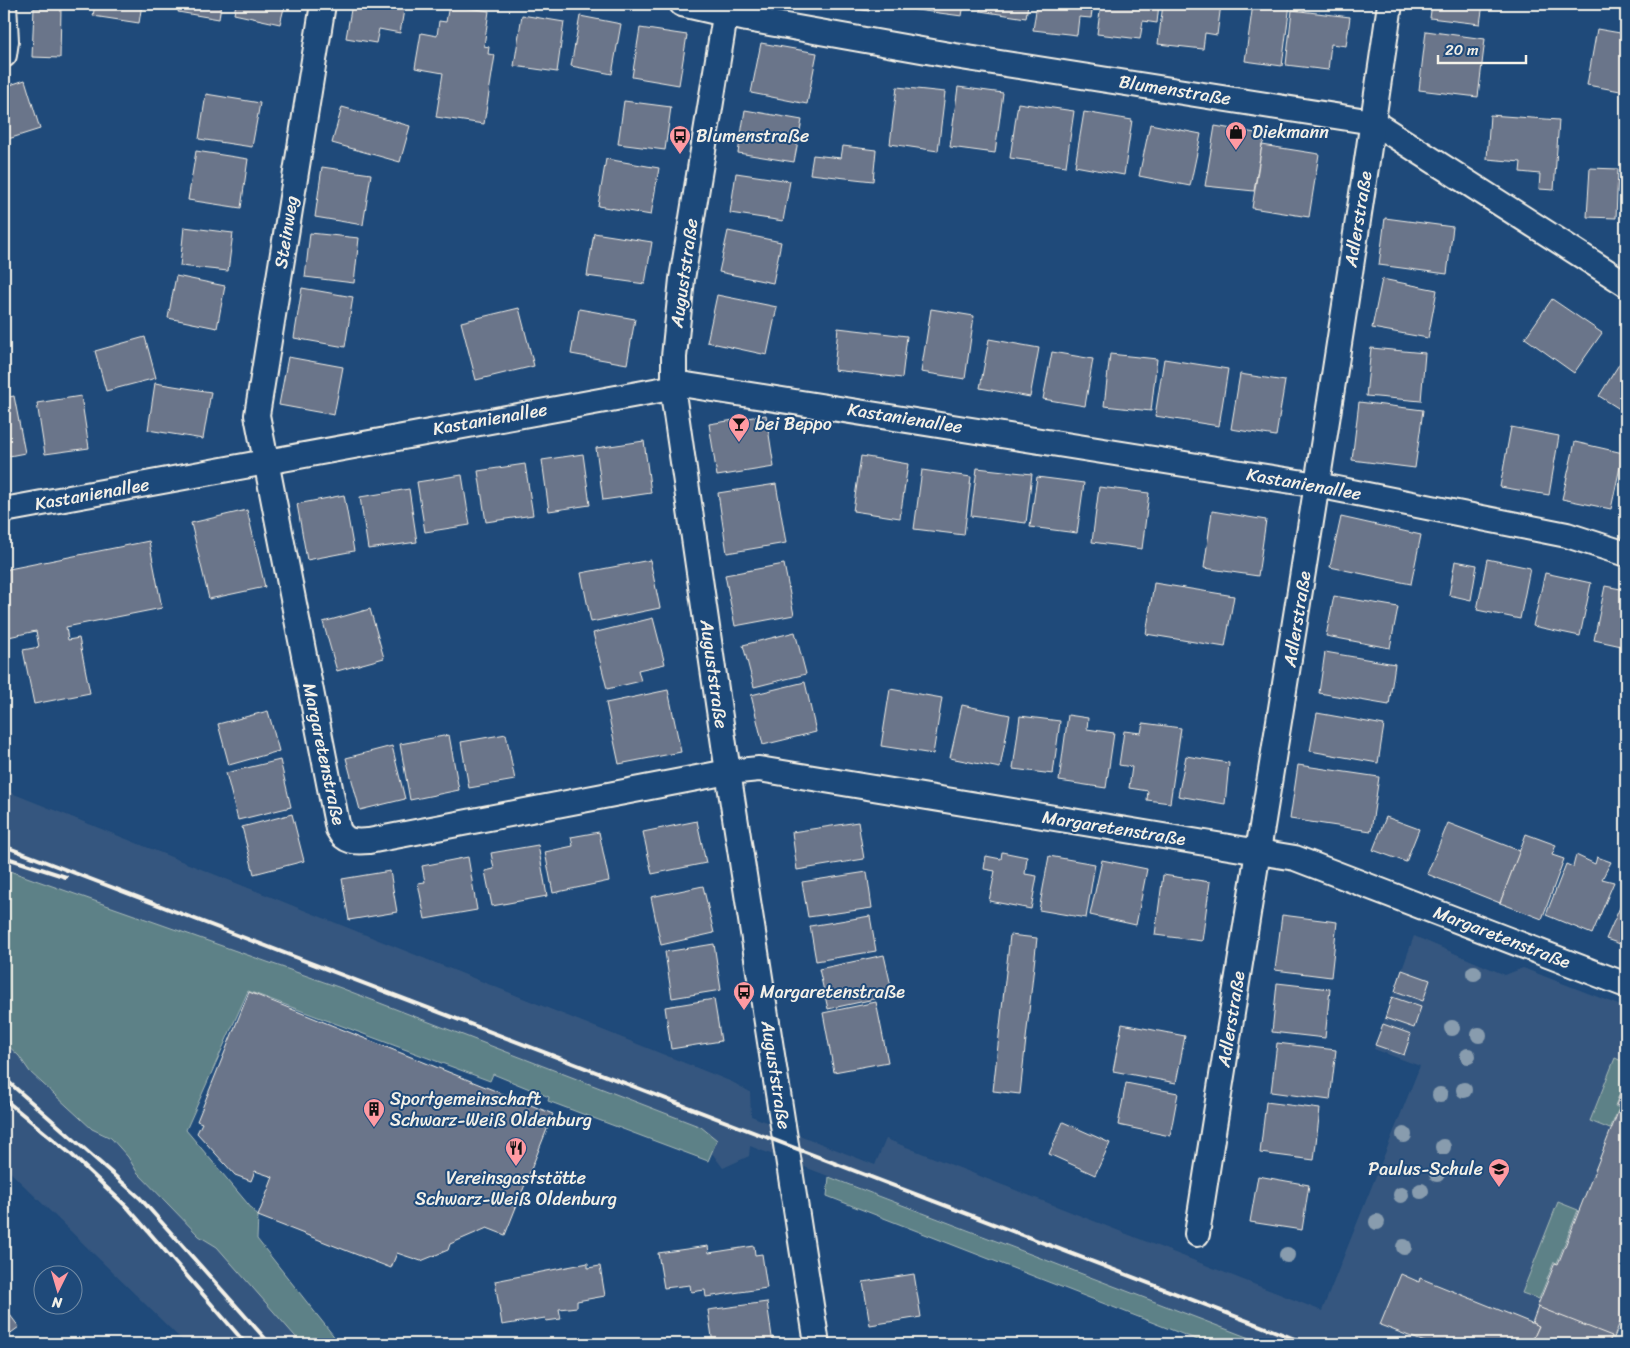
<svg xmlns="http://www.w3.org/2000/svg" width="1630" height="1348" viewBox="0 0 1630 1348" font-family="Sriracha,sans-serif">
  <rect width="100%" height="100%" fill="#1f4a7a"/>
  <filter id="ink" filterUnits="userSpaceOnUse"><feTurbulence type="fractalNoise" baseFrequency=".02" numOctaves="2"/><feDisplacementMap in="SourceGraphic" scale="10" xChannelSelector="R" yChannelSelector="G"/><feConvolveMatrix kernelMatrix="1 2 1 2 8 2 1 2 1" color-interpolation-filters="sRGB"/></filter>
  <g filter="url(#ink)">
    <g fill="#36577f">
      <path d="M4,790L732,1082L750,1092L751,1116L875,1165L886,1139L1322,1311L1420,1066L1374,1049L1414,936L1505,975L1523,968L1626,1008V1344H1265L750,1146L749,1156L723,1168L712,1153L717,1140L341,988L4,869Z"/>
      <path d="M4,1042L19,1056L30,1072L92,1129L110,1138L128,1157L137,1172L199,1236L217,1246L302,1344H186L4,1166Z"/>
    </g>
    <g fill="#5d8187" stroke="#a8b9b8">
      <path d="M4,869L341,988L701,1127L717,1140L708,1161L548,1101L549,1097L493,1074L490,1081L248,991L186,1130L258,1216L257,1239L340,1344H302L217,1247L199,1236L137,1172L128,1157L111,1138L92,1129L30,1072L19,1056L4,1042Z"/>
      <path d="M1615,1058L1626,1063V1076L1615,1106L1619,1108L1610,1129L1590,1121Z"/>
      <path d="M829,1177L1265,1344H1208L827,1196Z"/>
      <path d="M1558,1202L1578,1210L1557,1263L1554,1262L1539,1299L1522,1293Z"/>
    </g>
    <g fill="#6b748a" stroke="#f4f1e8">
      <path d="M95,4H142L139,23L93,16Z"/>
      <path d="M180,4H221L219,19L178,12Z"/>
      <path d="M236,4H285L280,24L234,14Z"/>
      <path d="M352,4H405L400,33L379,29L376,43L346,38Z"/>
      <path d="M829,4H870L869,11Z"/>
      <path d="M909,4H964L962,16L909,9Z"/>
      <path d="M981,4H1028L1026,18L980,11Z"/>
      <path d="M1037,4H1093L1091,18L1079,17L1077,35L1033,30Z"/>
      <path d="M1101,4H1159L1157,23L1143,21L1140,39L1097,34Z"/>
      <path d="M1163,4H1221L1217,35L1205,33L1203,49L1158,44Z"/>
      <path d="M1253,4H1290L1282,66L1245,61Z"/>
      <path d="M1432,4H1483L1480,24L1430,18Z"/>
      <path d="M449,5L489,11L484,46L489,47L488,54L495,55L484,124L436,117L443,73L415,68L421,33L437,36L439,21L446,22Z"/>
      <path d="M34,8L61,9L60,58L32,57Z"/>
      <path d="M1292,10L1350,17L1346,46L1331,44L1328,70L1286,65Z"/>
      <path d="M522,15L564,22L557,72L514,66Z"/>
      <path d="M580,16L621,24L612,74L571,66Z"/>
      <path d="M640,28L687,35L679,85L632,77Z"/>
      <path d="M1597,29L1626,34V92L1587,85Z"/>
      <path d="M1426,31L1485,39L1478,97L1419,90Z"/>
      <path d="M761,43L817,53L807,104L751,93Z"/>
      <path d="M25,80L40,129L5,140L4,87Z"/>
      <path d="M897,87L945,92L938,151L890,144Z"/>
      <path d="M958,87L1003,93L995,153L950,147Z"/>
      <path d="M206,94L260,103L252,147L199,139Z"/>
      <path d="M624,101L671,107L665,150L618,144Z"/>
      <path d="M1018,103L1074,111L1066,166L1010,158Z"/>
      <path d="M342,107L410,126L400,162L332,143Z"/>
      <path d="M745,110L802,120L794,162L738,153Z"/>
      <path d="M1084,112L1132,120L1124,175L1075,166Z"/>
      <path d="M1490,115L1559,120L1554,190L1539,189L1540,174L1520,172L1521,162L1487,159Z"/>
      <path d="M1150,124L1201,134L1190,186L1139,176Z"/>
      <path d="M1215,126L1267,135L1262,145L1254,191L1205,186Z"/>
      <path d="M1262,145L1319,154L1309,217L1252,208Z"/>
      <path d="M843,146L876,150L873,181L810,174L813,155L841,158Z"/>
      <path d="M196,151L248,159L241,208L188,200Z"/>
      <path d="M606,159L659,168L651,215L598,206Z"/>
      <path d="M322,167L371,174L363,225L315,217Z"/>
      <path d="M1590,168L1618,169L1616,218L1587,217Z"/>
      <path d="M736,173L790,181L783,221L730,213Z"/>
      <path d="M1385,218L1453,227L1447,274L1379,265Z"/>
      <path d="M184,227L233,233L228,271L180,266Z"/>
      <path d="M728,231L781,242L773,283L719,272Z"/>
      <path d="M310,233L359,238L354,283L305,277Z"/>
      <path d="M594,233L652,242L645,284L587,276Z"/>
      <path d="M176,276L225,286L217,328L168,318Z"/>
      <path d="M1382,279L1437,290L1428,338L1372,328Z"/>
      <path d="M302,288L353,297L345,347L294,338Z"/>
      <path d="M717,295L777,307L767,355L707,342Z"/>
      <path d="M1552,299L1602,333L1574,373L1525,338Z"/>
      <path d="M519,308L534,366L476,380L461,322Z"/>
      <path d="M579,309L635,319L627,364L571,354Z"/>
      <path d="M931,309L974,316L965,379L921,372Z"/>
      <path d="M838,328L907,336L902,378L834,370Z"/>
      <path d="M145,337L156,378L106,391L95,351Z"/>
      <path d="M989,339L1039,348L1030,397L980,388Z"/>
      <path d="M1371,348L1425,353L1421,401L1366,396Z"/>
      <path d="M1052,352L1093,359L1085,406L1043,399Z"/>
      <path d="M1110,354L1157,359L1151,411L1104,406Z"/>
      <path d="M1625,355L1626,356V413L1599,396Z"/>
      <path d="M288,357L343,367L334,415L279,405Z"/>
      <path d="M1164,359L1228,369L1219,426L1155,416Z"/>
      <path d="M1240,374L1285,381L1276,436L1231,429Z"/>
      <path d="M155,383L211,392L203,439L148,430Z"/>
      <path d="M14,396L25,453L4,457V398Z"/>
      <path d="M81,396L89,448L45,454L37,403Z"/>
      <path d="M1359,402L1423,410L1415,468L1352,460Z"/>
      <path d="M766,415L774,467L717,476L709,424Z"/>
      <path d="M1511,427L1559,436L1549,495L1500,487Z"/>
      <path d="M644,441L651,493L603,500L596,448Z"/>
      <path d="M1575,442L1623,453L1611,509L1562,499Z"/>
      <path d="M583,454L590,505L549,511L542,460Z"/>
      <path d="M861,456L908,464L900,518L853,511Z"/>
      <path d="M525,464L533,515L486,522L478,471Z"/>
      <path d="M977,468L1032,474L1026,523L971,516Z"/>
      <path d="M922,470L971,477L964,535L914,529Z"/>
      <path d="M462,475L470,525L425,532L417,482Z"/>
      <path d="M1037,477L1084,483L1077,533L1030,527Z"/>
      <path d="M776,484L786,543L727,553L718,493Z"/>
      <path d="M1099,487L1149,493L1142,549L1092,542Z"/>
      <path d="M409,489L417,542L368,549L360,497Z"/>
      <path d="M344,495L354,551L307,560L297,504Z"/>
      <path d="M247,510L265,587L209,599L191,523Z"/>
      <path d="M1212,511L1266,520L1258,576L1204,568Z"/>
      <path d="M1341,517L1421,535L1411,584L1330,567Z"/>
      <path d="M149,541L162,608L66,627L68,640L79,638L90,693L34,704L23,650L39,647L36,631L4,638V570Z"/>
      <path d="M1487,559L1530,568L1520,619L1477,610Z"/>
      <path d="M650,560L660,608L591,622L581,573Z"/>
      <path d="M1455,561L1477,565L1471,600L1449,595Z"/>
      <path d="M784,564L794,615L735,626L725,575Z"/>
      <path d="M1545,573L1591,583L1580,636L1533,626Z"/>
      <path d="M1154,583L1234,596L1225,647L1146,634Z"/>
      <path d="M1605,586L1626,590V647L1594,640Z"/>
      <path d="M1334,596L1398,607L1390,648L1326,636Z"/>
      <path d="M370,609L384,658L337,671L323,622Z"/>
      <path d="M653,618L665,664L638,670L641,681L607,689L593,633Z"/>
      <path d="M795,632L806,674L754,687L743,645Z"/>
      <path d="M1325,652L1395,664L1389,705L1319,693Z"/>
      <path d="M805,682L816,732L763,745L751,695Z"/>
      <path d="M890,689L942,698L933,754L881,746Z"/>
      <path d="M668,690L681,752L619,764L606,703Z"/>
      <path d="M962,705L1010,715L1000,768L950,758Z"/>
      <path d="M268,711L279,751L229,765L218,724Z"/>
      <path d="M1317,713L1384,725L1378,763L1310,751Z"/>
      <path d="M1068,715L1088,718L1087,729L1114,733L1106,788L1059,781Z"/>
      <path d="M1020,716L1060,721L1053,774L1013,769Z"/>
      <path d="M1143,723L1181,728L1170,803L1147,800L1148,791L1129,788L1132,767L1119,765L1124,731L1141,733Z"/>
      <path d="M506,734L515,780L469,788L461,742Z"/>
      <path d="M449,735L459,790L410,800L400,744Z"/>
      <path d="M392,746L405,799L360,810L346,758Z"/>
      <path d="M1186,756L1229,763L1225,804L1178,796Z"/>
      <path d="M280,760L291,807L238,820L226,773Z"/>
      <path d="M1298,765L1379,777L1371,831L1290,819Z"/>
      <path d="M292,814L304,861L254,874L242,827Z"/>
      <path d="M1386,817L1419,829L1406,862L1373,850Z"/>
      <path d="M697,821L706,863L652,874L643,832Z"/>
      <path d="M858,822L864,859L797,870L792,832Z"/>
      <path d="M1448,823L1520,851L1500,903L1427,874Z"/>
      <path d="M599,832L609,881L553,893L545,852L573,846L571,837Z"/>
      <path d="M1526,834L1556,845L1552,855L1564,859L1542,919L1500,903Z"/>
      <path d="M538,845L547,896L492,906L485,871L494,869L491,853Z"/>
      <path d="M1002,852L1027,857L1025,874L1037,876L1031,909L989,901L995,871L984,869L986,856L1001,859Z"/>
      <path d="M1576,855L1595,864L1597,857L1611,862L1602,879L1614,882L1592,934L1546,915L1566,864L1573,867Z"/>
      <path d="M1049,856L1095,864L1086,918L1039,910Z"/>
      <path d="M468,857L477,910L425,919L418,883L425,882L422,866Z"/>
      <path d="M1102,860L1147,869L1136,925L1090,915Z"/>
      <path d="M390,871L397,912L349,920L342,879Z"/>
      <path d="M867,872L872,908L808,917L802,882Z"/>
      <path d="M1163,875L1210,882L1202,941L1155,935Z"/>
      <path d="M703,886L714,933L661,945L651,897Z"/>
      <path d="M1625,896L1626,897V946L1606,939Z"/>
      <path d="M1282,915L1337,922L1331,977L1275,970Z"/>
      <path d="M870,916L876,951L816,961L810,926Z"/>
      <path d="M1010,935L1037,938L1020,1094L993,1091Z"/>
      <path d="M714,944L721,990L672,998L665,952Z"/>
      <path d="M884,955L893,995L828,1009L819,969Z"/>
      <path d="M1402,970L1430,980L1423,1001L1395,991Z"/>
      <path d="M1277,983L1330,989L1325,1038L1272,1032Z"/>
      <path d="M249,992L553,1114L505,1235L487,1228L450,1244L448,1250L421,1261L397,1253L391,1268L258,1216L273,1177L255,1171L251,1181L235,1175L197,1133L202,1123L197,1121Z"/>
      <path d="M1392,997L1421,1007L1414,1028L1385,1018Z"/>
      <path d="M714,999L721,1041L671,1049L665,1007Z"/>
      <path d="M876,1002L888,1062L834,1072L823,1013Z"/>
      <path d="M1122,1024L1185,1036L1176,1083L1113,1071Z"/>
      <path d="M1383,1024L1411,1034L1404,1055L1375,1045Z"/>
      <path d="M1277,1043L1336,1050L1330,1100L1271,1092Z"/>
      <path d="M1626,1080V1306L1614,1338L1537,1307L1555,1263L1558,1264L1620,1107L1616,1105Z"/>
      <path d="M1126,1083L1178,1093L1170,1136L1118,1125Z"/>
      <path d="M1266,1102L1320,1109L1314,1160L1260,1153Z"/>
      <path d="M1063,1122L1110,1143L1095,1175L1049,1154Z"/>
      <path d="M1258,1176L1309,1185L1302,1230L1250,1222Z"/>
      <path d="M708,1246L709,1253L754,1246L755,1255L762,1254L767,1288L706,1297L705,1290L691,1292L690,1285L664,1288L658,1253Z"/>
      <path d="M588,1263V1268L600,1266L605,1296L577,1301V1307L559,1309L561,1319L546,1321L545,1318L502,1325L495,1281Z"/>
      <path d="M914,1274L921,1317L870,1325L863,1282Z"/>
      <path d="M1401,1274L1419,1282L1420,1278L1539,1326L1531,1344H1430L1380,1325Z"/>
      <path d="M767,1302L773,1344H713L708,1310Z"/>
      <path d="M4,1307L19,1327L4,1338Z"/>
      <path d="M1538,1307L1612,1336L1608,1344H1531L1539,1326L1532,1323Z"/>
      <path d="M936,1340V1344H924L923,1342Z"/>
    </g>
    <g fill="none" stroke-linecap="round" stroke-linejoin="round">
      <g stroke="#f4f1e8" stroke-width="28">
        <g id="street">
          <path d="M323,4L257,415L338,829C345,843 356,842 369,841L728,772L759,769L1295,858L1626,985"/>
          <path d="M682,4L747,19L955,56L1373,122L1626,284"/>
          <path d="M727,4L682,279L674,357V400L728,772L817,1344"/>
          <path d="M4,55L6,41L4,4"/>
          <path d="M4,510L687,385L1317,485L1567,535L1626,554"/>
          <path d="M1197,1234C1261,824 1331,415 1390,4"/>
        </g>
      </g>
      <use href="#street" stroke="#1f4a7a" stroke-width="24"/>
      <g stroke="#f4f1e8" stroke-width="4">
        <path d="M4,846L1308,1344"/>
        <path d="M4,857L66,877"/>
        <path d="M4,1078L140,1198L270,1344"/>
        <path d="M4,1099L72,1155L128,1208L246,1344"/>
      </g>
    </g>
    <g fill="#889cae">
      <circle cx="1474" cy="973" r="8"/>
      <circle cx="1452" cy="1028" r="8"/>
      <circle cx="1479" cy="1035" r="8"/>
      <circle cx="1468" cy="1056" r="8"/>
      <circle cx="1464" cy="1090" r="8"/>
      <circle cx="1440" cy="1095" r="8"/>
      <circle cx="1404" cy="1135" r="8"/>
      <circle cx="1443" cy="1147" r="8"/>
      <circle cx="1437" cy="1174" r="8"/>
      <circle cx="1421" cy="1191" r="8"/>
      <circle cx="1401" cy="1195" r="8"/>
      <circle cx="1377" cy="1222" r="8"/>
      <circle cx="1404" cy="1247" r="8"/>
      <circle cx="1287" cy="1255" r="8"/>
    </g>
  </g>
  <defs>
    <g id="shop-pin" transform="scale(1.125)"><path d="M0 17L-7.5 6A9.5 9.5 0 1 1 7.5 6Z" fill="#ff9aa2" stroke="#1f4a7a"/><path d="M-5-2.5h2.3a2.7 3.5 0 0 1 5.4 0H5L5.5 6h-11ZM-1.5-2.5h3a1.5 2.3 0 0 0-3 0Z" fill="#111"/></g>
    <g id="bus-pin" transform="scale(1.125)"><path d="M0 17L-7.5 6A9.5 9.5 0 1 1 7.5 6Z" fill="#ff9aa2" stroke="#1f4a7a"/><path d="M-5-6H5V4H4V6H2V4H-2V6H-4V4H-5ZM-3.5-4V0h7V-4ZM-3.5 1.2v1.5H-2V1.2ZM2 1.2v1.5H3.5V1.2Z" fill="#111"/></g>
    <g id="bar-pin" transform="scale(1.125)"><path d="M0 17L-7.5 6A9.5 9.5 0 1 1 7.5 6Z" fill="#ff9aa2" stroke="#1f4a7a"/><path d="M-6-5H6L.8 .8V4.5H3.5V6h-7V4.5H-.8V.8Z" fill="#111"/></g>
    <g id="building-pin" transform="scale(1.125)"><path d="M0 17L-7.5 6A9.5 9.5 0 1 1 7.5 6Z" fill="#ff9aa2" stroke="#1f4a7a"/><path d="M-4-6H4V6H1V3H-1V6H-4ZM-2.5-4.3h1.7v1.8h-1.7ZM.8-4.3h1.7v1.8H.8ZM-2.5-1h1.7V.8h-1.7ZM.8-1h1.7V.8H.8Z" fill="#111"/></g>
    <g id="restaurant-pin" transform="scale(1.125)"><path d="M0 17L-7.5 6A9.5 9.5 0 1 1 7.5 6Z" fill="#ff9aa2" stroke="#1f4a7a"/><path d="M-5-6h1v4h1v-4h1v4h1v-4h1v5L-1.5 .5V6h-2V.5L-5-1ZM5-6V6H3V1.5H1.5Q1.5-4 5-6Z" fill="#111"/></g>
    <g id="school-pin" transform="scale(1.125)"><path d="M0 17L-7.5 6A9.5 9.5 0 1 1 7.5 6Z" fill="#ff9aa2" stroke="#1f4a7a"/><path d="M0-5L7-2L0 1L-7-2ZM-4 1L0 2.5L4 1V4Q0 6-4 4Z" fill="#111"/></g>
  </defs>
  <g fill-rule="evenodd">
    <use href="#shop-pin" x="1236" y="132"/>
    <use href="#bus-pin" x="680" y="136"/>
    <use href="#bar-pin" x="739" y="424"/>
    <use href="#bus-pin" x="744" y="992"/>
    <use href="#building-pin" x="374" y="1109"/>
    <use href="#restaurant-pin" x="516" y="1148"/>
    <use href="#school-pin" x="1499" y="1169"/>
  </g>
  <g text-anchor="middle" stroke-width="4" stroke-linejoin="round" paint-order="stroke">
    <g font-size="18" fill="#f4f1e8" stroke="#1f4a7a">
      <text transform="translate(1175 90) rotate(9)" y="6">Blumenstraße</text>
      <text transform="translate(1358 219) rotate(-81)" y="6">Adlerstraße</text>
      <text transform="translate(286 232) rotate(-81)" y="6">Steinweg</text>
      <text transform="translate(684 273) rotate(-82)" y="6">Auguststraße</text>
      <text transform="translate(905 418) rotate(9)" y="6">Kastanienallee</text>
      <text transform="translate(490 419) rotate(-10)" y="6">Kastanienallee</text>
      <text transform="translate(1304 484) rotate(10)" y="6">Kastanienallee</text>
      <text transform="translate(92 494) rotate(-10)" y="6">Kastanienallee</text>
      <text transform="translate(1297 619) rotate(-81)" y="6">Adlerstraße</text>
      <text transform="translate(714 674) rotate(82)" y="6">Auguststraße</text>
      <text transform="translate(324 754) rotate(78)" y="6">Margaretenstraße</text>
      <text transform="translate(1114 828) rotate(9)" y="6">Margaretenstraße</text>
      <text transform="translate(1502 937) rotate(21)" y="6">Margaretenstraße</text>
      <text transform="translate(1231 1019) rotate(-81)" y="6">Adlerstraße</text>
      <text transform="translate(776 1075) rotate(81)" y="6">Auguststraße</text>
    </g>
    <g font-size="18" fill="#f4f1e8" stroke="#1f4a7a" text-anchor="start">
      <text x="1252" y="138">Diekmann</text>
      <text x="696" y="142">Blumenstraße</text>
      <text x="755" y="430">bei Beppo</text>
      <text x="760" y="998">Margaretenstraße</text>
      <text x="390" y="1105">Sportgemeinschaft<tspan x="390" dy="21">Schwarz-Weiß Oldenburg</tspan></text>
      <text x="1483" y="1175" text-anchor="end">Paulus-Schule</text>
      <text x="516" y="1184" text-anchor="middle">Vereinsgaststätte<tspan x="516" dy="21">Schwarz-Weiß Oldenburg</tspan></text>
    </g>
  </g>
  <rect width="1630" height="1348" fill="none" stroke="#1f4a7a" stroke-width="20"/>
  <rect x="10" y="10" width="1610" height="1328" fill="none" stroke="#f4f1e8" stroke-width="2" filter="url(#ink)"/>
  <g transform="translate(58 1290) rotate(185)"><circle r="24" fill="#1f4a7a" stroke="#748da6"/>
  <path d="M0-4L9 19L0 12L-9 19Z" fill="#ff9aa2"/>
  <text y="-8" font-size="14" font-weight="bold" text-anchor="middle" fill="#f4f1e8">N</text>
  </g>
  <path d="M1438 55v8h88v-8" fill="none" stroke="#f4f1e8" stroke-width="2.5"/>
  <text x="1445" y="55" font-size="15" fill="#f4f1e8" stroke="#1f4a7a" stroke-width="4" paint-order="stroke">20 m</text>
</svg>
